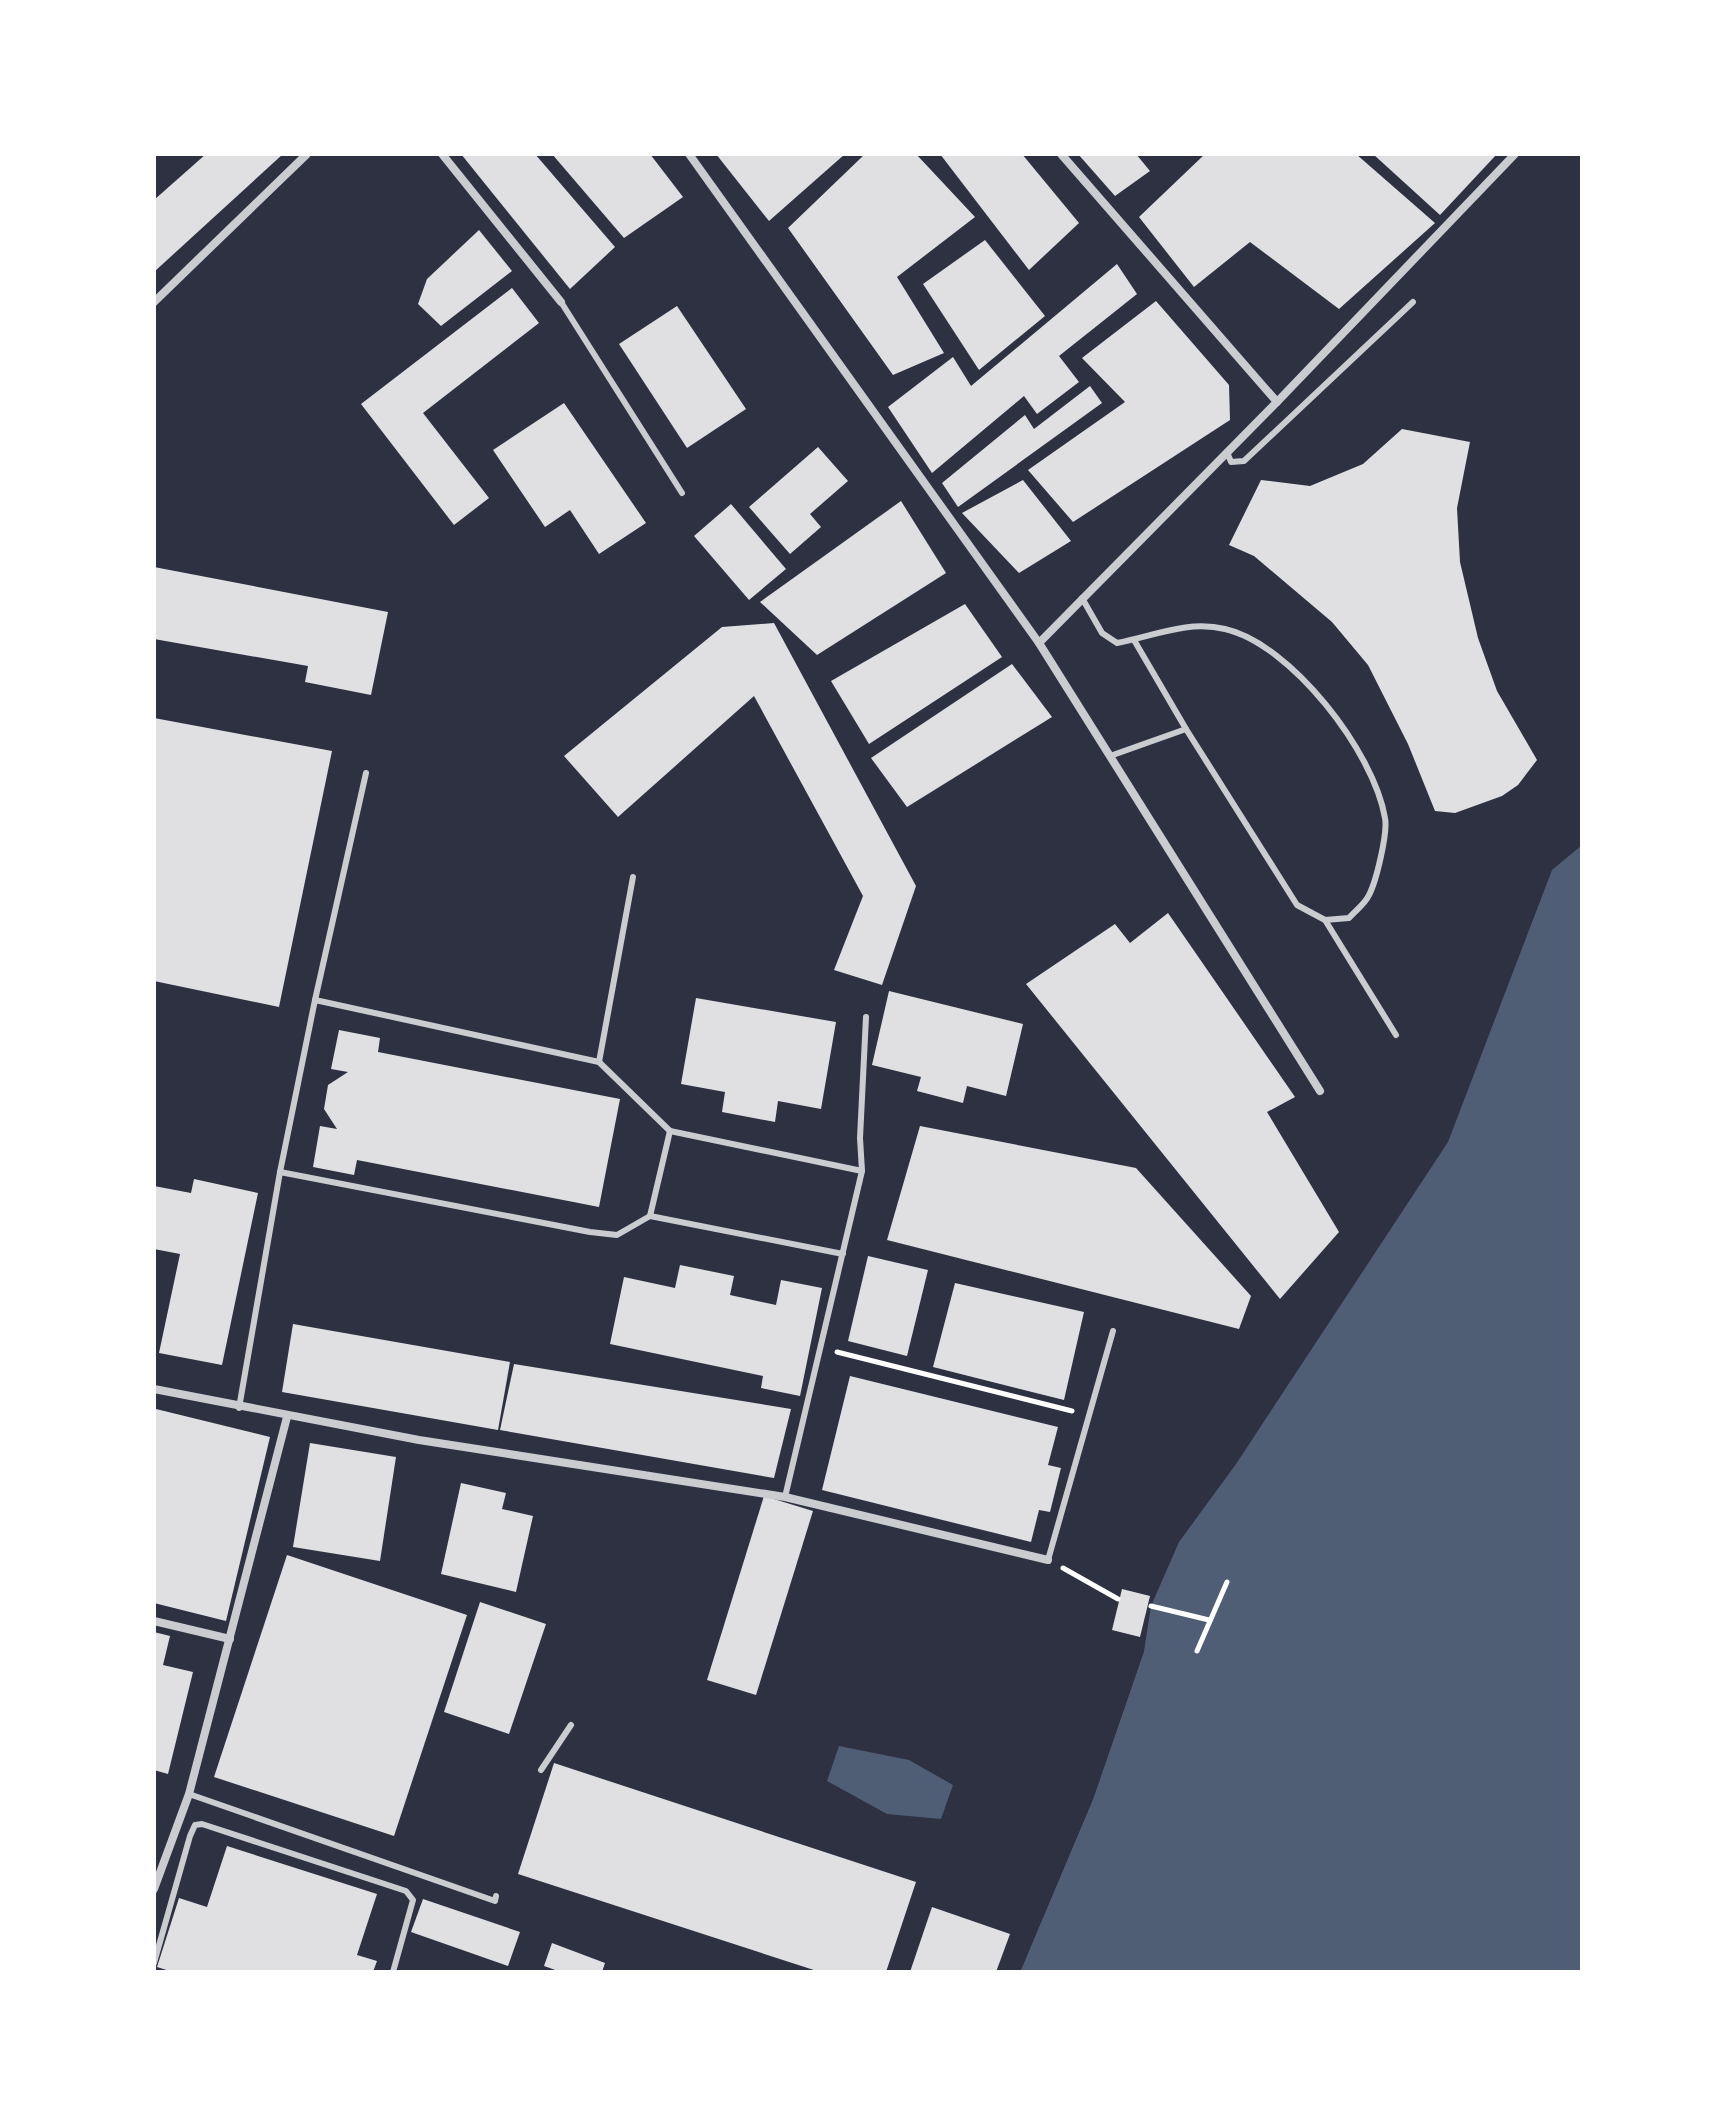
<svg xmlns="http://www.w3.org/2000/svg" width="1736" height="2126" viewBox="0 0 1736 2126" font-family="Manrope,sans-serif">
  <rect width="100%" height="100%" fill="#2d3142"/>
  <g fill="#4f5d75">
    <path d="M1582,845V1972H1020L1093,1799L1144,1651L1151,1606L1179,1542L1236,1464L1448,1142L1552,870Z"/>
    <path d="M839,1746L909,1760L953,1785L941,1819L887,1814L827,1781Z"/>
  </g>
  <path fill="#2d3142" d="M1140,1649L1144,1651L1093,1799L1020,1972H1016L1089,1798Z"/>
  <g fill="#e0e0e3">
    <path d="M206,154H283L154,272V200Z"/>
    <path d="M461,154H535L615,247L570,289Z"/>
    <path d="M552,154H650L683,197L624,238Z"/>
    <path d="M716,154H845L769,221Z"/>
    <path d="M865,154H916L975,217L897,277L944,353L893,375L788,228Z"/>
    <path d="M940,154H1022L1079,223L1029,270Z"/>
    <path d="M1078,154H1136L1150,171L1115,196Z"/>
    <path d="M1205,154H1356L1435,223L1339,309L1250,242L1194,287L1139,217Z"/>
    <path d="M1373,154H1497L1440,215Z"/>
    <path d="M479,230L512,271L441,326L418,304L427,279Z"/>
    <path d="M985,240L1045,316L979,370L923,284Z"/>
    <path d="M1117,264L1137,294L1059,356L1079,382L1037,414L1024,396L932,473L888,407L953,357L971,386Z"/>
    <path d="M512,288L539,323L423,413L489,498L454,525L361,404Z"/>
    <path d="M1156,301L1229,385L1230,420L1073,522L1028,470L1125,402L1082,358Z"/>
    <path d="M677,306L746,409L687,448L619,344Z"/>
    <path d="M1090,386L1102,403L958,507L942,483L1025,415L1034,429Z"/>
    <path d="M564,403L646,523L599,554L570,510L545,527L493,450Z"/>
    <path d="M1402,429L1470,442L1457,508L1460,562L1478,638L1497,691L1537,760L1518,785L1502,796L1455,813L1435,811L1408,744L1368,665L1332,622L1254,556L1229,545L1261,480L1310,486L1363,464Z"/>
    <path d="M818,447L848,481L810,514L821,527L790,554L749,507Z"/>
    <path d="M1023,480L1071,541L1019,573L962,513Z"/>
    <path d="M901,501L946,573L817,655L760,602Z"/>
    <path d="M731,504L786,569L749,600L694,536Z"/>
    <path d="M154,567L388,612L371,695L305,682L308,666L154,639Z"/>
    <path d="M965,604L1002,657L869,744L831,681Z"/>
    <path d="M774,623L916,886L882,985L834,970L863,896L754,696L618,817L564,756L722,627Z"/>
    <path d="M1012,664L1052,717L907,807L871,758Z"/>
    <path d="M154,718L332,751L279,1007L154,981Z"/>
    <path d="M1168,913L1295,1097L1267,1112L1339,1232L1280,1299L1026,984L1115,924L1130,943Z"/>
    <path d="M889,991L1023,1024L1006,1096L967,1086L963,1103L917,1091L921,1077L872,1065Z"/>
    <path d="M696,998L836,1022L821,1109L778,1101L775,1122L722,1112L725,1092L681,1084Z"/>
    <path d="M339,1030L380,1038L378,1052L620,1099L599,1207L357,1160L354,1175L313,1167L320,1126L337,1129L324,1109L328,1085L348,1072L331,1069Z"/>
    <path d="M920,1126L1136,1168L1251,1296L1239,1329L887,1240Z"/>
    <path d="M194,1179L258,1193L222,1365L159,1353L180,1254L154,1249V1186L191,1193Z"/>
    <path d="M868,1256L928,1270L907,1356L848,1341Z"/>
    <path d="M680,1265L734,1276L730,1295L776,1305L781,1280L822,1288L800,1396L761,1388L763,1376L610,1344L624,1277L675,1288Z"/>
    <path d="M955,1283L1084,1312L1064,1400L933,1367Z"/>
    <path d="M293,1324L510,1362L498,1430L282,1392Z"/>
    <path d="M514,1364L791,1409L774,1478L500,1430Z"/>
    <path d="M850,1376L1058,1427L1048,1465L1061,1468L1050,1512L1039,1510L1031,1542L822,1490Z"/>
    <path d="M156,1409L270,1437L226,1621L154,1603Z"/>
    <path d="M310,1443L396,1457L380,1561L293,1547Z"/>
    <path d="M461,1483L506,1493L502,1509L533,1516L516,1592L441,1574Z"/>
    <path d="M764,1496L813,1511L756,1695L707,1680Z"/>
    <path d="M287,1555L467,1615L394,1836L214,1777Z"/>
    <path d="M1122,1589L1150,1596L1140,1637L1112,1630Z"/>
    <path d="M480,1602L546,1624L509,1734L444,1712Z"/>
    <path d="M154,1632L170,1636L163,1665L193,1672L168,1774L154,1770Z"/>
    <path d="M554,1763L916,1882L886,1972H820L518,1874Z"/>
    <path d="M227,1846L377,1894L357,1955L377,1961L373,1972H173L157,1967L179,1898L207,1907Z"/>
    <path d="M423,1899L520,1932L508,1966L411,1932Z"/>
    <path d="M932,1907L1010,1934L996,1972H910Z"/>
    <path d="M552,1943L605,1963L602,1972H561L544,1966Z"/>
  </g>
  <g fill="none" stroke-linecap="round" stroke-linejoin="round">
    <g stroke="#fff" stroke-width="5">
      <path d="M837,1352L1072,1411"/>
      <path d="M1063,1568L1118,1599"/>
      <path d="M1151,1606L1209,1620"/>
      <path d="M1197,1651L1227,1582"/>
    </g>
    <g stroke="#caccd0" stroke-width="6">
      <path d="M561,302L682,493"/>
      <path d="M1227,452L1231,462L1244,461L1413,302"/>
      <path d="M1082,598L1102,633L1117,643C1154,636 1187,620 1225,629C1291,644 1374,752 1385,818C1388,833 1376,882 1369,895C1365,904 1355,911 1349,918L1325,920L1297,905L1186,729L1110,756"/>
      <path d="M1134,640L1186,729"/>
      <path d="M1325,920L1396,1035"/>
      <path d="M315,1000L366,773"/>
      <path d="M599,1062L633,877"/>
      <path d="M280,1172L590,1232L617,1235L650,1216L843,1254"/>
      <path d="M650,1216L670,1131"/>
      <path d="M239,1408L280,1172L315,1000L599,1062L670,1131L862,1171"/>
      <path d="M785,1497L862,1171L860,1138L866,1017"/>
      <path d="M1048,1560L1113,1331"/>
      <path d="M541,1770L571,1725"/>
      <path d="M189,1794L495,1901L496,1896"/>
      <path d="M154,1963L190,1836L195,1825L202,1824L406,1891L413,1900L393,1972"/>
    </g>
    <g stroke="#caccd0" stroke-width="8">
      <path d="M442,154L561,302"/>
      <path d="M689,154L1039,643L1320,1091"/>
      <path d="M1061,154L1277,402"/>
      <path d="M154,302L307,154"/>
      <path d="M1039,643L1277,402L1515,154"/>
      <path d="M154,1389L419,1440L785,1497L1048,1560"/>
      <path d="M154,1621L230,1639"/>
      <path d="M154,1889L189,1794L287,1417"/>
    </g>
  </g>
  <rect width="1736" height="2126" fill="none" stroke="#ffffff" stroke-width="312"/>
</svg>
